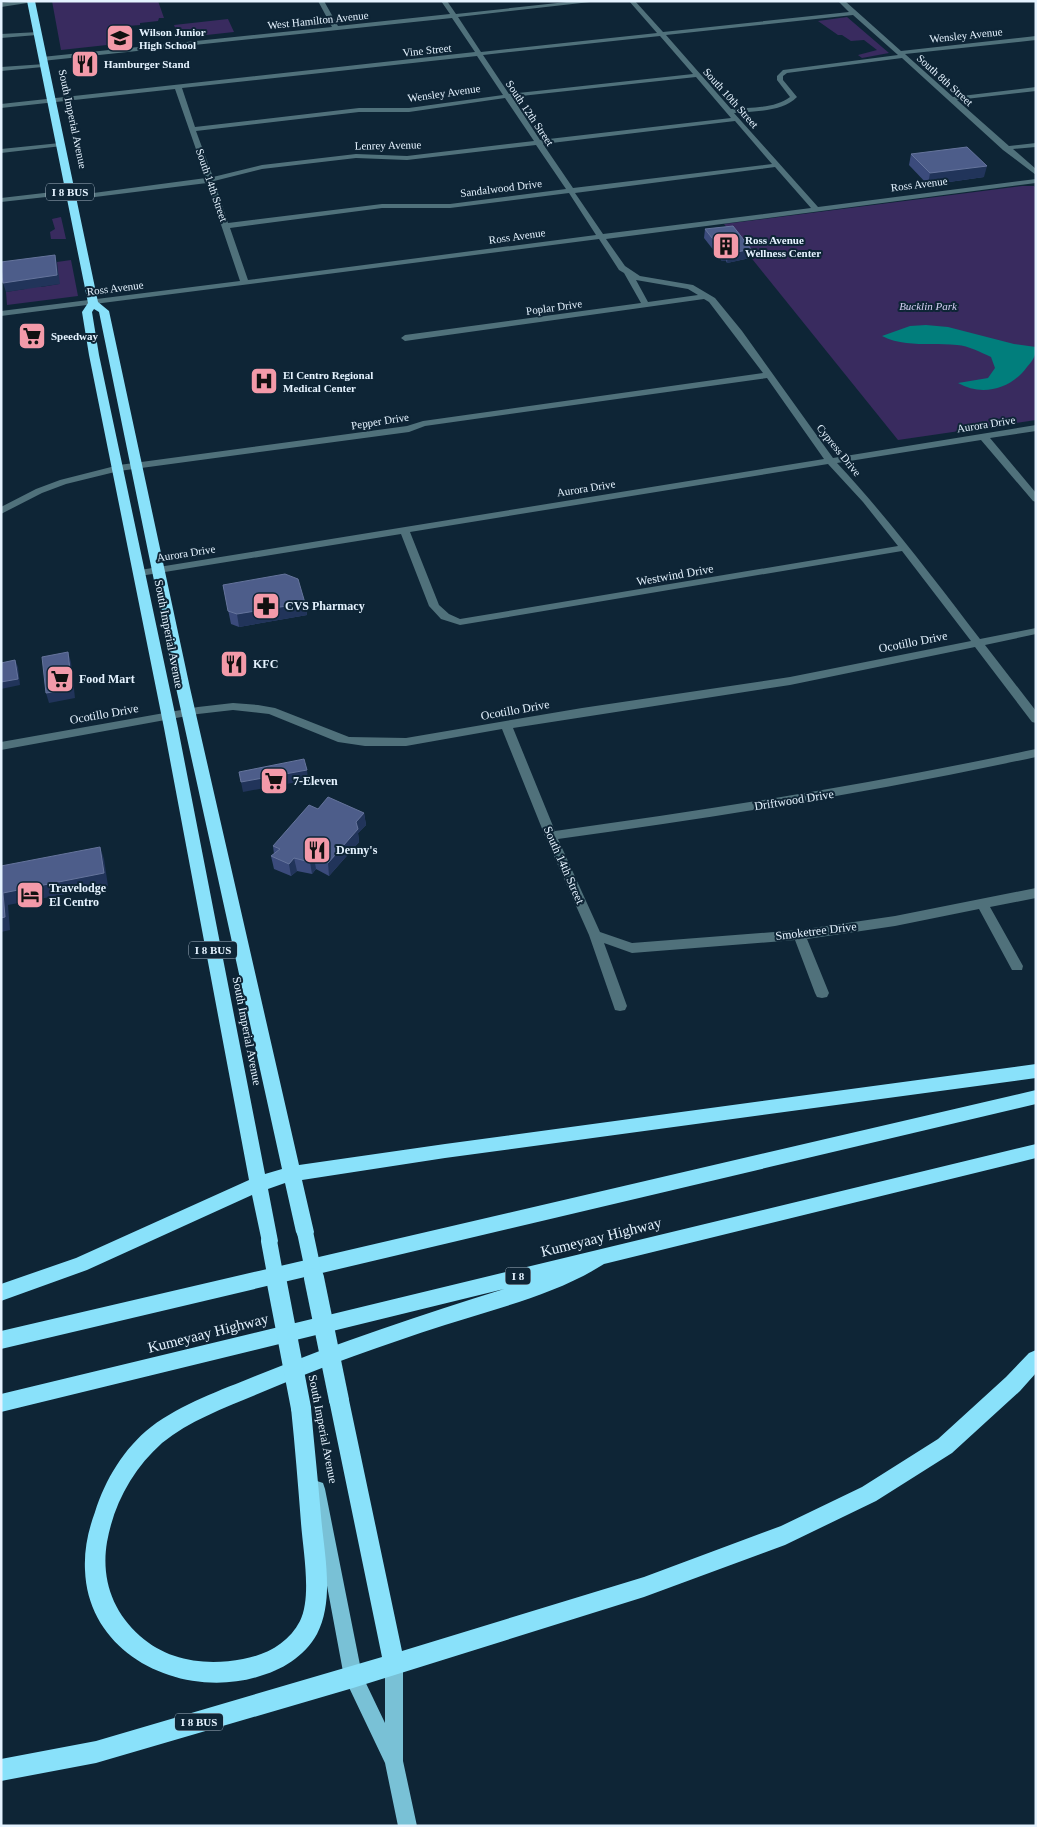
<svg xmlns="http://www.w3.org/2000/svg" width="1037" height="1827" viewBox="0 0 1037 1827" font-family="Georgia,serif">
  <rect width="100%" height="100%" fill="#0e2536"/>
  <g fill="#392b5f">
    <path d="M52,1H158L164,18H159L158,21L140,23V25L115,27L116,44L61,50Z"/>
    <path d="M847,17L889,53L862,58L858,55L877,50L864,40L851,41L842,35H838L818,21Z"/>
    <path d="M228,19L234,32L179,38L174,25Z"/>
    <path d="M1022,186H1034L1036,188V420L898,440L724,224Z"/>
    <path d="M61,217L66,239H51L50,232L55,229L52,219Z"/>
    <path d="M71,260L78,296L7,305L6,292L25,289L24,278L38,276L41,287L59,284L57,262Z"/>
  </g>
  <path fill="#017e7c" d="M926,325L948,327L1014,344L1036,347C1036,356 1033,360 1027,367C1011,389 982,397 958,383L988,378L995,368L991,357C980,352 969,346 957,345C931,342 906,348 882,336L910,326Z"/>
  <g fill="none" stroke-linecap="round" stroke-linejoin="round">
    <g fill="#50717b" fill-rule="evenodd">
      <path d="M20,1L34,2L1,7V3Z"/>
      <path d="M318,1H324L338,26L450,14L441,1H447L456,14L576,1H599L458,17L481,52L657,33L629,1H635L663,32L849,12L838,1H845L901,51L1036,36V40L905,54L953,97L1036,87V91L957,100L1009,146L1036,143V147L1013,149L1036,169V175L1003,150L902,58L787,73L783,76V80L797,97C783,112 754,111 734,113L818,207L1036,179V183L606,239L625,266L640,276L693,285L715,298L742,331L833,458L1036,425V431L990,438L1036,493V502L1033,501L981,440L837,463C889,519 934,579 980,639L1036,628V634L985,645L1036,711V723L1032,722L975,647L790,685L513,728L555,831C716,809 877,783 1036,749V757C878,791 719,817 558,839L600,932L632,943L799,930L895,916L1036,888V898L990,907L1023,966L1022,970H1012L979,909L895,926L807,939L829,993L827,997L822,998L817,997L815,993L795,940L632,953L604,943L627,1006L625,1010L620,1011L615,1010L589,935L545,836L502,729L406,746H365L338,742L269,714L233,710L198,714L1,750V742L198,707L233,703L258,705L275,708L349,737L406,738L582,708L790,677L971,641L902,551L460,625L441,619L429,606L401,534L140,576L135,573L140,570L824,459L767,378L425,426L409,432L119,471L66,484L42,493L1,514V507L36,489L60,480L119,465L407,426L423,421L763,373L709,302L704,299L405,341L401,338L405,335L641,303L624,273L619,270L599,239L1,316V311L240,281L207,183L71,200L67,198L71,196L206,178L175,89L1,108V104L475,52L452,18L42,61L39,59L42,57L332,27ZM853,15L898,55L783,70L777,76V80L790,97C775,109 749,107 731,109L666,35ZM660,36L693,74L509,94L483,55ZM477,56L503,95L409,108H359L195,127L182,88ZM696,77L731,118L540,140L512,97ZM505,98L534,141L407,156L356,154L262,165L213,177L196,131L359,112H409ZM735,121L772,164L573,188L543,144ZM536,145L566,189L450,204H382L228,223L214,181L262,169L356,158L407,160ZM775,167L811,208L603,234L575,193ZM569,193L596,235L248,280L230,228L382,208H450ZM636,280L688,289L698,295L648,302ZM828,464L863,502L898,546L460,619L449,614L439,605L410,532Z"/>
      <path d="M39,32L40,33L37,35L1,38V34Z"/>
      <path d="M45,64L46,65L43,67L1,71V67Z"/>
      <path d="M60,143L62,144V146L1,153V149Z"/>
      <path d="M70,190H73V194L1,202V198Z"/>
    </g>
    <path fill="#79c1d6" fill-rule="evenodd" d="M317,1481L323,1483L325,1489L362,1675L385,1723V1664L388,1658L394,1655L400,1658L403,1664V1761L417,1826H398L385,1763L344,1677L309,1489L311,1483Z"/>
    <g fill="#89e1fa" fill-rule="evenodd">
      <path d="M27,1H35L98,302L109,311L190,688L299,1165L445,1144L1036,1064V1078L445,1158L302,1180L314,1232L311,1238L305,1240L299,1238L296,1232L285,1183L268,1189L278,1241L275,1247L269,1249L263,1247L252,1195L87,1270L1,1301V1284L76,1258L249,1180L164,728L89,355L82,312L88,303ZM94,309L99,312L176,688L282,1169L265,1174L178,728L99,355L92,312Z"/>
      <path d="M1036,1090V1104L1,1349V1331Z"/>
      <path d="M1036,1144V1158L604,1264C555,1295 500,1307 445,1325C383,1345 321,1367 260,1393C227,1407 190,1420 162,1443C133,1469 114,1503 107,1542C101,1578 112,1611 140,1636C168,1661 206,1666 243,1659C266,1655 289,1643 300,1621C312,1597 303,1550 301,1523C298,1485 295,1446 291,1408L294,1401L301,1399L308,1401L311,1408C314,1444 318,1480 321,1516C324,1553 335,1599 317,1634C304,1657 282,1670 257,1677C182,1699 88,1656 85,1570C84,1550 88,1531 95,1512C105,1480 124,1448 151,1427C183,1403 222,1390 258,1375C339,1342 421,1315 504,1289L1,1412V1394Z"/>
      <path d="M1036,1350V1373L1020,1391L952,1453L876,1501L785,1545L644,1597L353,1688L96,1763L1,1781V1759L96,1741L382,1657L329,1400L332,1393L339,1391L346,1393L349,1400L402,1651L644,1577L781,1526L862,1487L938,1439L1006,1377L1029,1353Z"/>
    </g>
    <g stroke="#89e1fa" stroke-width="16">
      <path d="M305,1232L315,1279"/>
      <path d="M269,1241L276,1279"/>
    </g>
    <g stroke="#89e1fa" stroke-width="20">
      <path d="M276,1278L301,1408"/>
      <path d="M314,1278L339,1400"/>
    </g>
  </g>
  <g fill="#3b4b7c">
    <path d="M911,154L984,177L928,185L909,165Z"/>
    <path d="M705,229L750,258L727,263L726,261H722L704,238Z"/>
    <path d="M223,585L305,603L307,615L239,627L231,624Z"/>
    <path d="M318,809L364,813L366,825L358,833L359,842L329,876L316,869L312,874L297,871L291,876L274,869L271,856L274,854L273,846Z"/>
  </g>
  <g fill="#21345a">
    <path d="M987,166L984,177L928,185L930,173Z"/>
    <path d="M751,249L750,258L727,263L728,254Z"/>
    <path d="M723,252H727L726,261H722Z"/>
    <path d="M55,255L57,264L60,284L6,292L3,283Z"/>
    <path d="M305,603L307,615L239,627L237,614Z"/>
    <path d="M68,652L71,662L75,698L49,703L46,693Z"/>
    <path d="M15,660L18,667L20,685L1,689V682Z"/>
    <path d="M307,770L308,780L243,792L241,782Z"/>
    <path d="M364,813L366,825L358,833L359,842L329,876L328,863L356,822Z"/>
    <path d="M100,847L104,859L108,886L8,905L10,930L1,932V918L3,893Z"/>
    <path d="M314,857L316,869L312,874L310,862Z"/>
    <path d="M294,858L297,871L291,876L289,864Z"/>
  </g>
  <g fill="#4d5d8a" stroke="#65749c">
    <path d="M967,147L987,166L930,173L911,154Z"/>
    <path d="M733,226L751,249L728,254L727,252H723L705,229Z"/>
    <path d="M55,255L57,275L3,283L1,268V262Z"/>
    <path d="M285,574L298,579L305,603L237,614L228,611L223,585Z"/>
    <path d="M68,652L72,689L46,693L42,657Z"/>
    <path d="M15,660L18,679L1,682V663Z"/>
    <path d="M304,759L307,770L241,782L239,772Z"/>
    <path d="M328,797L364,813L356,822L358,829L328,863L314,857L310,862L294,858L289,864L271,856L280,849L273,846L309,805L318,809Z"/>
    <path d="M100,847L104,873L3,893L5,917L1,918V866Z"/>
  </g>
  <defs>
    <g id="school-square" transform="scale(1.4375)"><rect x="-9" y="-9" width="18" height="18" rx="4" fill="#f39aa9" stroke="#0e2536"/><path d="M0-5L7-2L0 1L-7-2ZM-4 1L0 2.5L4 1V4Q0 6-4 4Z" fill="#111"/></g>
    <g id="restaurant-square" transform="scale(1.4375)"><rect x="-9" y="-9" width="18" height="18" rx="4" fill="#f39aa9" stroke="#0e2536"/><path d="M-5-6h1v4h1v-4h1v4h1v-4h1v5L-1.5 .5V6h-2V.5L-5-1ZM5-6V6H3V1.5H1.5Q1.5-4 5-6Z" fill="#111"/></g>
    <g id="building-square" transform="scale(1.4375)"><rect x="-9" y="-9" width="18" height="18" rx="4" fill="#f39aa9" stroke="#0e2536"/><path d="M-4-6H4V6H1V3H-1V6H-4ZM-2.5-4.3h1.7v1.8h-1.7ZM.8-4.3h1.7v1.8H.8ZM-2.5-1h1.7V.8h-1.7ZM.8-1h1.7V.8H.8Z" fill="#111"/></g>
    <g id="supermarket-square" transform="scale(1.4375)"><rect x="-9" y="-9" width="18" height="18" rx="4" fill="#f39aa9" stroke="#0e2536"/><path d="M-6-5.5h2.5l.6 2H6L4.5 2H-2.5L-4.4-4H-6ZM-1.5 3.2a1.3 1.3 0 1 0 .1 0ZM3 3.2a1.3 1.3 0 1 0 .1 0Z" fill="#111"/></g>
    <g id="hospital-square" transform="scale(1.4375)"><rect x="-9" y="-9" width="18" height="18" rx="4" fill="#f39aa9" stroke="#0e2536"/><path d="M-5-5h3v3.5h4V-5h3V5h-3V1.5h-4V5h-3Z" fill="#111"/></g>
    <g id="pharmacy-square" transform="scale(1.4375)"><rect x="-9" y="-9" width="18" height="18" rx="4" fill="#f39aa9" stroke="#0e2536"/><path d="M-2-6h4v4h4v4h-4v4h-4v-4h-4v-4h4Z" fill="#111"/></g>
    <g id="hotel-square" transform="scale(1.4375)"><rect x="-9" y="-9" width="18" height="18" rx="4" fill="#f39aa9" stroke="#0e2536"/><path d="M-6-4.5h1.5V1H6V5H4.5V3h-9V5H-6ZM-4 0a1.8 1.8 0 1 1 3.6 0ZM.5 0V-2.5h3Q6-2.5 6 0Z" fill="#111"/></g>
  </defs>
  <g fill-rule="evenodd">
    <use href="#school-square" x="120" y="38"/>
    <use href="#restaurant-square" x="85" y="64"/>
    <use href="#building-square" x="726" y="246"/>
    <use href="#supermarket-square" x="32" y="336"/>
    <use href="#hospital-square" x="264" y="381"/>
    <use href="#pharmacy-square" x="266" y="606"/>
    <use href="#restaurant-square" x="234" y="664"/>
    <use href="#supermarket-square" x="60" y="679"/>
    <use href="#supermarket-square" x="274" y="781"/>
    <use href="#restaurant-square" x="317" y="850"/>
    <use href="#hotel-square" x="30" y="895"/>
  </g>
  <g text-anchor="middle" stroke-width="4" stroke-linejoin="round" paint-order="stroke">
    <g font-size="11" fill="#e5f3ff" stroke="#0e2536">
      <text transform="translate(318 20) rotate(-6)" y="4">West Hamilton Avenue</text>
      <text transform="translate(966 35) rotate(-6)" y="4">Wensley Avenue</text>
      <text transform="translate(427 50) rotate(-6)" y="4">Vine Street</text>
      <text transform="translate(945 80) rotate(42)" y="4">South 8th Street</text>
      <text transform="translate(444 93) rotate(-8)" y="4">Wensley Avenue</text>
      <text transform="translate(731 98) rotate(48)" y="4">South 10th Street</text>
      <text transform="translate(530 113) rotate(56)" y="4">South 12th Street</text>
      <text transform="translate(73 119) rotate(78)" y="4">South Imperial Avenue</text>
      <text transform="translate(388 145) rotate(-1)" y="4">Lenrey Avenue</text>
      <text transform="translate(919 184) rotate(-7)" y="4">Ross Avenue</text>
      <text transform="translate(212 185) rotate(71)" y="4">South 14th Street</text>
      <text transform="translate(501 188) rotate(-7)" y="4">Sandalwood Drive</text>
      <text transform="translate(517 236) rotate(-8)" y="4">Ross Avenue</text>
      <text transform="translate(115 288) rotate(-7)" y="4">Ross Avenue</text>
      <text transform="translate(554 307) rotate(-8)" y="4">Poplar Drive</text>
      <text transform="translate(380 421) rotate(-9)" y="4">Pepper Drive</text>
      <text transform="translate(986 424) rotate(-9)" y="4">Aurora Drive</text>
      <text transform="translate(839 450) rotate(51)" y="4">Cypress Drive</text>
      <text transform="translate(586 488) rotate(-9)" y="4">Aurora Drive</text>
      <text transform="translate(186 553) rotate(-9)" y="4">Aurora Drive</text>
    </g>
    <g font-size="11" font-weight="bold" fill="#e5f3ff" stroke="#0e2536" text-anchor="start">
      <text x="139" y="36">Wilson Junior<tspan x="139" dy="13">High School</tspan></text>
      <text x="104" y="68">Hamburger Stand</text>
      <text x="745" y="244">Ross Avenue<tspan x="745" dy="13">Wellness Center</tspan></text>
      <text x="51" y="340">Speedway</text>
      <text x="283" y="379">El Centro Regional<tspan x="283" dy="13">Medical Center</tspan></text>
    </g>
    <g fill="#0e2536" stroke="#a4b5c3" stroke-width="1">
      <rect x="46" y="183.5" width="48" height="17" rx="4"/>
      <rect x="189" y="941.5" width="48" height="17" rx="4"/>
      <rect x="505.5" y="1267.5" width="25" height="17" rx="4"/>
      <rect x="175" y="1713.5" width="48" height="17" rx="4"/>
    </g>
    <g font-size="11" font-weight="bold" fill="#e5f3ff">
      <text x="70" y="196">I 8 BUS</text>
      <text x="213" y="954">I 8 BUS</text>
      <text x="518" y="1280">I 8</text>
      <text x="199" y="1726">I 8 BUS</text>
    </g>
    <g font-size="11" font-style="italic" fill="#d7d1f4" stroke="#0e2536">
      <text x="928" y="310">Bucklin Park</text>
    </g>
    <g font-size="12" fill="#e5f3ff" stroke="#0e2536">
      <text transform="translate(675 575) rotate(-10)" y="4">Westwind Drive</text>
      <text transform="translate(169 634) rotate(79)" y="4">South Imperial Avenue</text>
      <text transform="translate(913 642) rotate(-11)" y="4">Ocotillo Drive</text>
      <text transform="translate(515 710) rotate(-10)" y="4">Ocotillo Drive</text>
      <text transform="translate(104 714) rotate(-10)" y="4">Ocotillo Drive</text>
      <text transform="translate(794 800) rotate(-9)" y="4">Driftwood Drive</text>
      <text transform="translate(564 865) rotate(66)" y="4">South 14th Street</text>
      <text transform="translate(816 931) rotate(-7)" y="4">Smoketree Drive</text>
      <text transform="translate(247 1031) rotate(79)" y="4">South Imperial Avenue</text>
      <text transform="translate(323 1429) rotate(79)" y="4">South Imperial Avenue</text>
    </g>
    <g font-size="12" font-weight="bold" fill="#e5f3ff" stroke="#0e2536" text-anchor="start">
      <text x="285" y="610">CVS Pharmacy</text>
      <text x="253" y="668">KFC</text>
      <text x="79" y="683">Food Mart</text>
      <text x="293" y="785">7-Eleven</text>
      <text x="336" y="854">Denny's</text>
      <text x="49" y="892">Travelodge<tspan x="49" dy="14">El Centro</tspan></text>
    </g>
    <g font-size="15" fill="#e5f3ff" stroke="#0e2536">
      <text transform="translate(601 1237) rotate(-14)" y="5">Kumeyaay Highway</text>
      <text transform="translate(208 1333) rotate(-14)" y="5">Kumeyaay Highway</text>
    </g>
  </g>
  <rect width="1037" height="1827" fill="none" stroke="#e5f3ff" stroke-width="5"/>
</svg>
